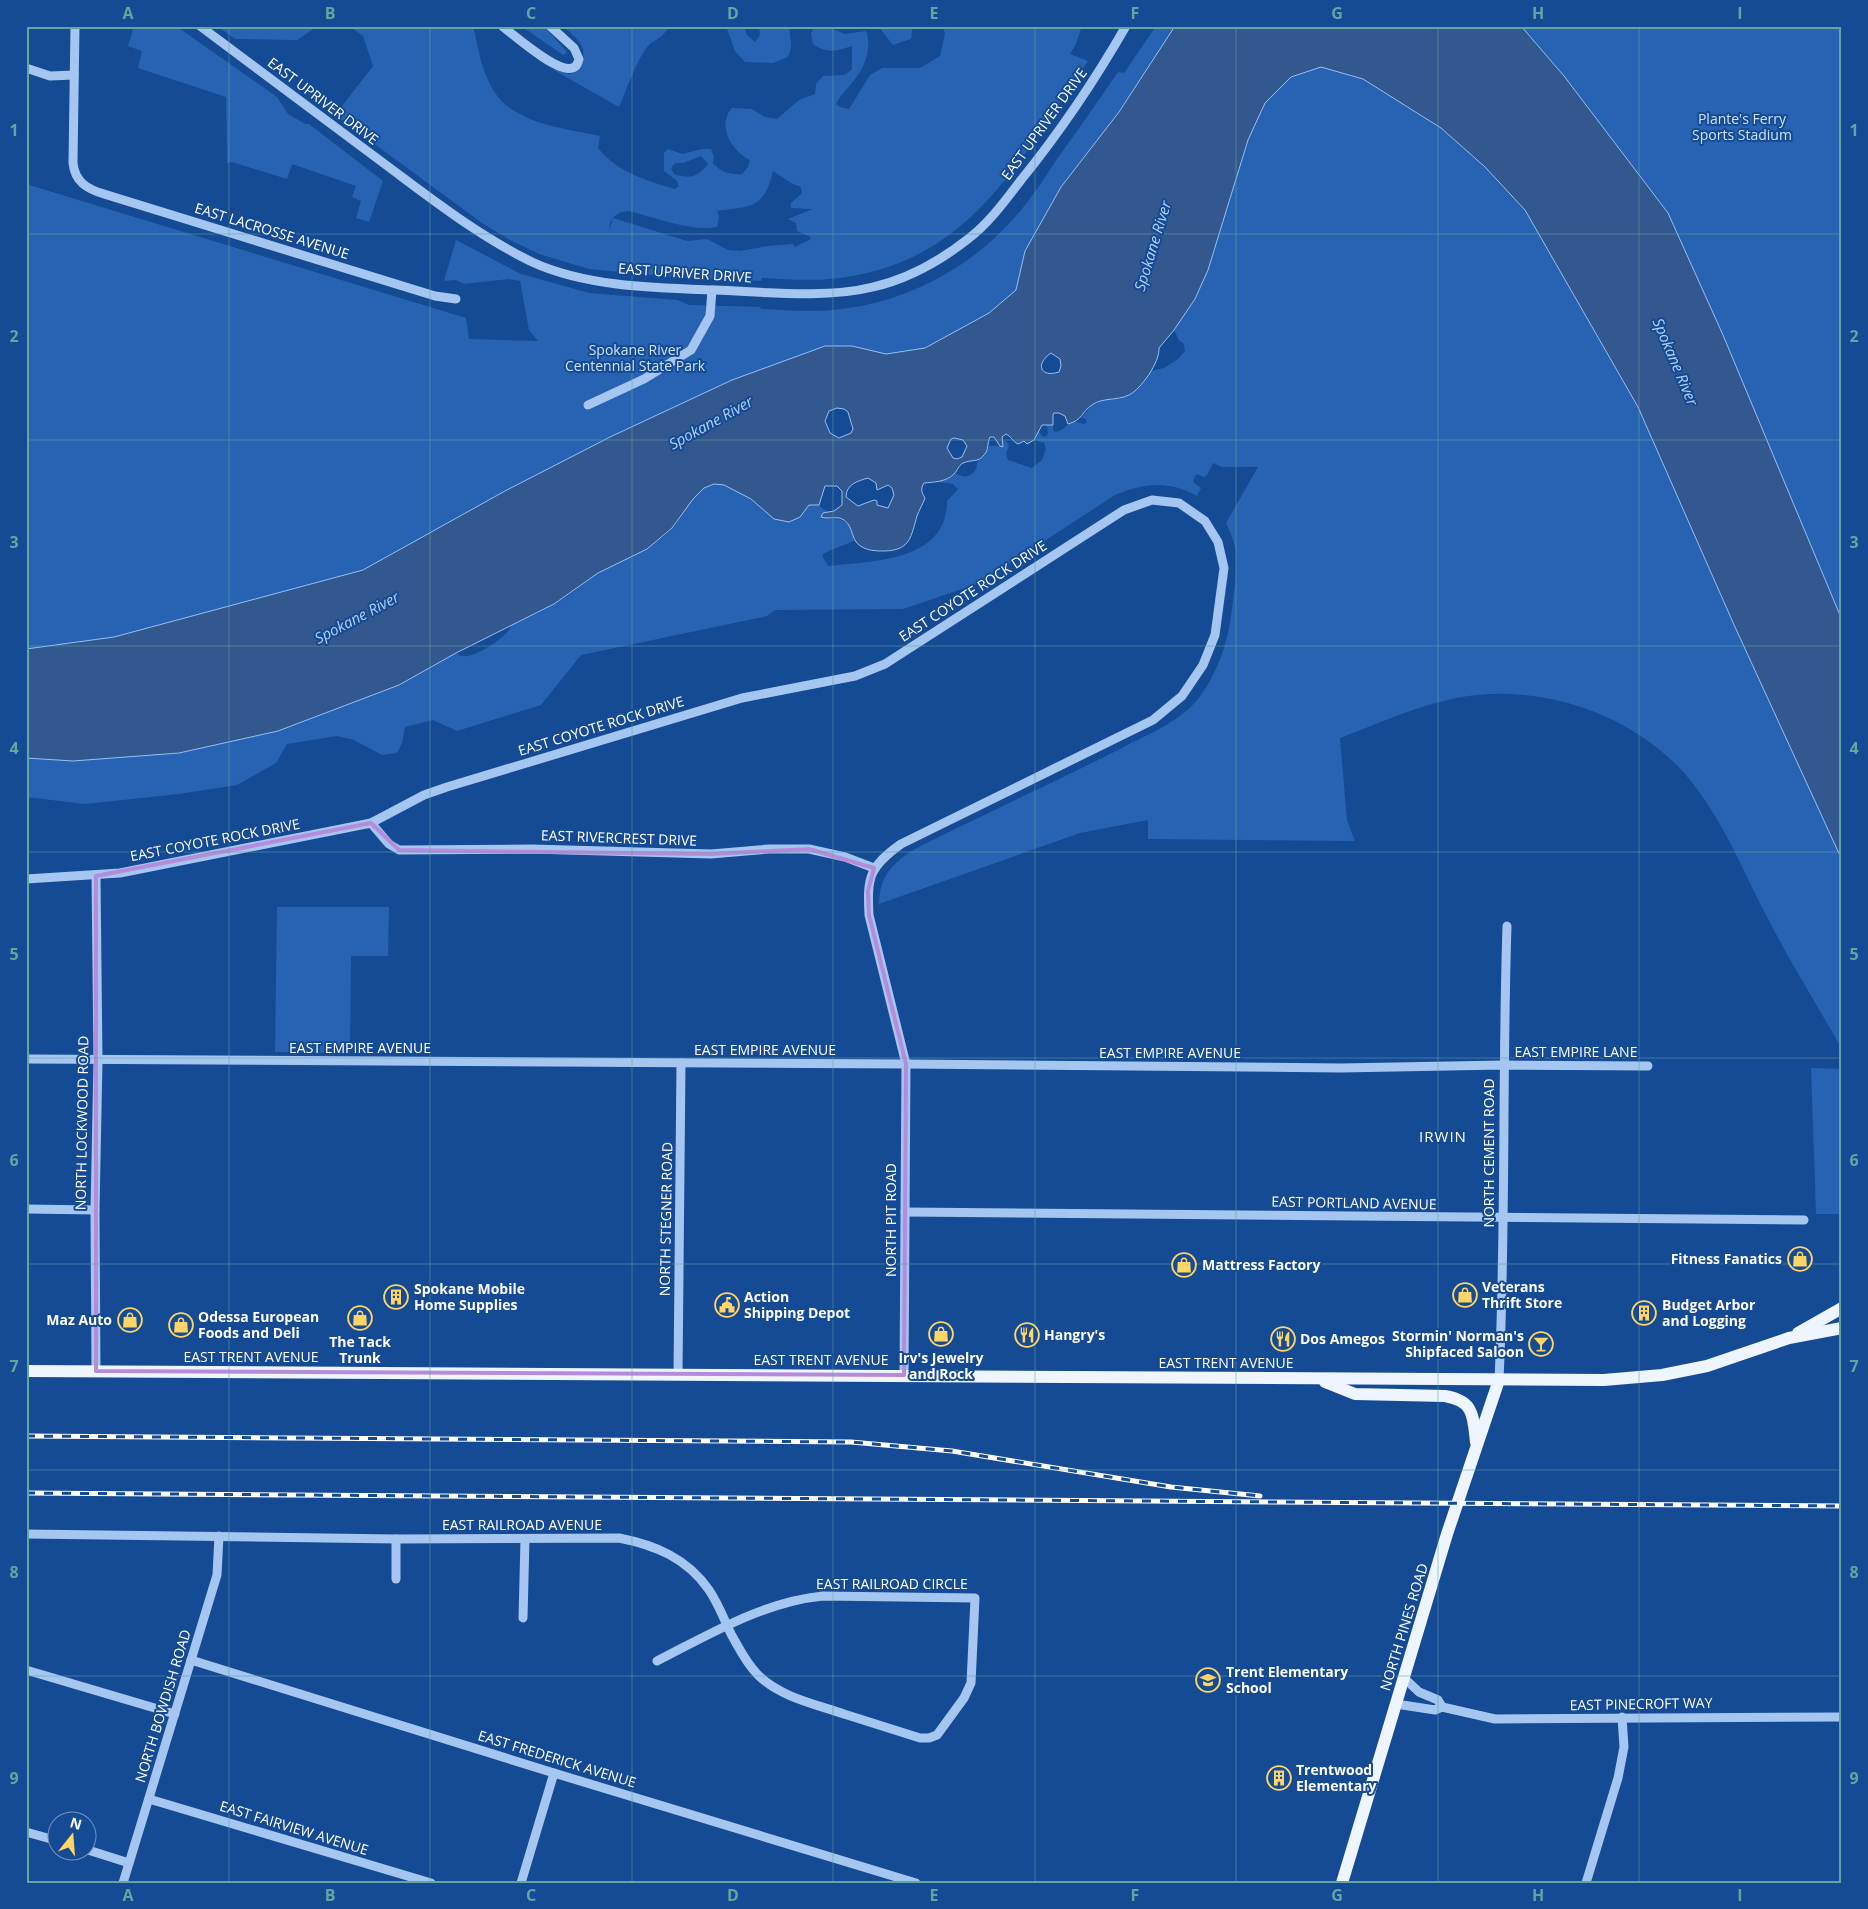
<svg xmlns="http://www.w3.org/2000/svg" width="1868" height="1909" viewBox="0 0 1868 1909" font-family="'Open Sans',sans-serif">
  <rect width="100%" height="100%" fill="#154a94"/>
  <g fill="#2863b3" fill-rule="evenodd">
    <path d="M134,26H176L277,97L288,114L305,124H309L383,181L369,222L356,218L361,201L352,197L356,186L292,164L287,179L232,162L227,163L226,97L138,68L142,51L128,46Z"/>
    <path d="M217,26H318L297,40L235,39Z"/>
    <path d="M349,26H473C478,46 481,68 491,86C510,124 563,128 600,136L598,148C617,172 647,181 675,189L679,186L676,180L664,171V153L668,149L682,154L702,149H711L714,157L713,163C720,172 731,175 742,174L748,167L750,160C732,152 716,125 732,108L752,109L765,117L777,119L799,100L815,94L816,84L823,76L845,75L852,69V46C837,51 827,54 813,44L811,33L815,26H825L845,34L866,31C872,46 866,66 855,79C848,89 842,92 836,104L840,107L849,109L870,75L882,68H920L940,56L945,33L942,26H1082L1075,46L1070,54L1088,61C1017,163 969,266 830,279C807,281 784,279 762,278L761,281L674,277L589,269L539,254L510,240L482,223L335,115L373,66L363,36ZM701,156L708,164C697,178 690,179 674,174L671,168L675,163H683ZM773,171L791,183L801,187L802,193L790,204L791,208L813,209L788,219L796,223L797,231L809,236L811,239L795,247L793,244L768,246L740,251L728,250L707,239L687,241L613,218L609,230C609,219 616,212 628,211C634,211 642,215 647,216C669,222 694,231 717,227L719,216L717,211C752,206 764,209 773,171Z"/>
    <path d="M521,26H544L567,52L563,55Z"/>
    <path d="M563,26H668C666,36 656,39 649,45C638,56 626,91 619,107L552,69L570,74L581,68C589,46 578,40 563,26Z"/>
    <path d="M726,26H744L747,35L755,42L760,35L759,26H790C788,41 795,40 788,57L773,63L745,62L735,51Z"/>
    <path d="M878,26H913L911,39L893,45Z"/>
    <path d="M1156,26H1175L1119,112L1061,187L1025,251L1016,290L989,313L925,348L886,354L852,346L732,380L610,437L505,491L363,570L114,637L26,649V184L466,318L469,339L538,341L529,330L520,281L509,279L464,284L456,280L444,281L456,240L521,274L589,293L677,300L689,305L760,307L761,309C785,310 809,312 833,310C902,304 969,270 1015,217C1031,199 1044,179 1057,159C1078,130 1098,101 1118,72L1124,73Z"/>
    <path d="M1521,26H1842V620L1723,335L1668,213L1564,76Z"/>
    <path d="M1321,67L1363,79L1441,128L1485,167L1525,210L1638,407L1735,627L1842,860V1049C1817,1005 1790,962 1767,917C1744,873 1725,825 1694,785C1645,721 1557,687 1477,695C1429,700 1385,721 1340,738L1347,820L1355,841L1148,839V820L1080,833L879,904C879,890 883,876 893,866C909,849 934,840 955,829C1010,802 1067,776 1122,748C1148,734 1178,723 1198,699C1218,673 1229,640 1232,608C1235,588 1237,568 1235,548C1234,539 1229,531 1226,523L1258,467H1222L1213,463L1207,475L1204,477L1196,474L1193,482L1201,488L1197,496C1168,480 1145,483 1115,495L980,583L903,609L775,610L767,616L581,655L541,705L457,731L433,720L405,727L402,743L397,753L382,755L354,740L337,736L287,744L276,763L237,785L179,794L85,804L26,797V758L179,753L278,731L399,685L456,653C458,654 460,656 463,656C476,658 507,637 512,625C526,619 540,612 553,605C569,596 582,584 597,574C622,558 650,550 672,529C685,515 694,485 716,484C735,483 760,507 774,519L800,517L809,505H819L823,509L830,512L823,513L828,519C845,518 852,523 855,540C845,546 829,549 822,555L828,566C872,561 947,562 947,501L958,489L953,484L938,482L950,478L956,473C965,481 978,474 977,462L985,455L989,446H1002L1003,440L1007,442L1009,446L1006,454L1008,460L1032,468L1042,460L1046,449L1044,443L1034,440L1039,431L1042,436L1045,437L1048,434L1047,425H1053V430L1056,432C1064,431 1067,421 1076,422C1079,422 1081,424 1084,424L1087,422L1085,418H1081L1091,406L1106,399H1119L1138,388L1151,371L1164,368L1178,359L1185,351L1184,344L1179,340L1174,330L1195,299L1208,270L1248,140L1265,103L1291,77Z"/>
    <path d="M277,907H389L388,956H351L350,1053L275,1052Z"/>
    <path d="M1811,1068L1842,1069V1214H1816Z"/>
  </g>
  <path fill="#32588f" stroke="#97c0f4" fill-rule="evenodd" d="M1175,26H1521L1564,76L1668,213L1723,335L1842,620V860L1735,627L1638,407L1525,210L1485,167L1441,128L1363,79L1321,67L1291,77L1265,103L1248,140L1208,270L1195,299L1174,330L1159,348C1160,362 1141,389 1129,395C1117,401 1103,397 1092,405C1081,412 1083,420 1068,424L1065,416L1059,413H1054L1053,415V425H1042L1034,440L1027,444L1024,441L1018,444C1012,441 1011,436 1006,434L1002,437L1003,447L1000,446L994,437H990C987,443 989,450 984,455C978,463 972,459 963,463C958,466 958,470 954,474C946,482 934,482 924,483C920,489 922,493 925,498C923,504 919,510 917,516C911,536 911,550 885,551C876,551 867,551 859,545C850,538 854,523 840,518C834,517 827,519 821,517L823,513L834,511L842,505V491L837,486H825L819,505H809L800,517L789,522L774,519L751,499L724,485L714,484L704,488L693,499L672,528L647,549L598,573L554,604L456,653L399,685L278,731L179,753L73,761L26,758V649L114,637L363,570L505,491L610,437L732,380L825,346H852L886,354L925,348L989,313L1016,290L1025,251L1061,187L1119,112ZM1051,353L1060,359L1061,366L1059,372C1040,378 1035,364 1051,353ZM837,408L844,409L848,412L853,429L851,433L839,438L830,433L825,421L829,411ZM954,438L963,440L967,446L962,457L957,459L953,458L947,448L951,439ZM868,478L876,483L877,490L888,485L892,488L894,495L888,508L877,505V501L874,500L858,506L846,497C846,484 858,481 868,478Z"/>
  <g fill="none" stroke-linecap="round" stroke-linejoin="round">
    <g stroke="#a5c6f1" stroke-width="9">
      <path d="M75,26L73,163C75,182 87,189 104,194L435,296L456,299"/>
      <path d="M200,26C262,73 324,119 386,165C433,200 479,236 532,262C586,287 657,288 715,290C765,292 825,299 873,287C908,279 940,261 968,239C989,223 1005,201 1021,180C1060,132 1095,80 1126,26"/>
      <path d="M502,26C515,36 557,73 572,68C577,67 578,63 579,59L574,48L550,26"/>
      <path d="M26,68L50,76L74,75"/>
      <path d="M588,405L644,379L691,350L710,316L712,290"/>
      <path d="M371,823L389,844L399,850L532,849L711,854L769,849H809L845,857L874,868"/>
      <path d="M26,879L120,873L371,823L424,795L447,787L742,698L855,676L885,664L1124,510L1152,500L1179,503L1205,521L1218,542L1224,568L1215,635L1203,665L1182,696L1153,720L901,844C869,867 867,877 869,915L906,1064L904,1375"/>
      <path d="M26,1059L906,1064L1341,1068L1503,1065L1648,1066"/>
      <path d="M26,1209L95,1210"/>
      <path d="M905,1212L1804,1220"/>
      <path d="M96,1371L95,1210L98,1061L96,876"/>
      <path d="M678,1375L681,1063"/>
      <path d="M1499,1380C1506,1229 1502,1077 1507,926"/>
      <path d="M26,1534L396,1539L619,1538C655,1545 687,1558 709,1590C718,1603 724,1619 731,1634C739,1648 746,1663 758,1675C780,1697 815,1704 844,1714C869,1722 895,1730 920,1738H929L937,1735L964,1698L971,1683L975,1598L823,1596C763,1602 710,1634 657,1661"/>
      <path d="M396,1579V1539"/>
      <path d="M523,1618L525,1539"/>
      <path d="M191,1660L554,1773L916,1883"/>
      <path d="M26,1670L175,1714"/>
      <path d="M1404,1678L1419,1692L1438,1700L1442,1707"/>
      <path d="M1396,1704L1435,1710L1442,1707L1495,1719L1842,1717"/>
      <path d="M149,1799L431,1883"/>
      <path d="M26,1832L58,1841"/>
      <path d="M88,1850L129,1863"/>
      <path d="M123,1883L217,1575L219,1536"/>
      <path d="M521,1883L554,1773"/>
      <path d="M1586,1883L1618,1778L1624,1747L1622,1717"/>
    </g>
    <g stroke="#eff5ff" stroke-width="12">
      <path d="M1798,1333L1842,1308"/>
      <path d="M26,1371L1604,1380L1662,1375L1707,1366L1789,1338L1842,1328"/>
      <path d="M1325,1382L1355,1394L1445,1396C1474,1401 1473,1415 1476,1442"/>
      <path d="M1342,1883L1447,1534L1499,1380"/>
    </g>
    <g stroke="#fff" stroke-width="5">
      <g id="rail">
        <path d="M26,1436L851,1442L952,1451L1171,1487L1260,1496"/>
        <path d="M26,1493L1842,1506"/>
      </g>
    </g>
    <use href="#rail" stroke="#154a94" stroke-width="3" stroke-dasharray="9" stroke-linecap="butt"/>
  </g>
  <path fill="none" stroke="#b68bdc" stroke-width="4" stroke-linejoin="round" d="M371,823L399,850L711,854L809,849L874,868L868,891L869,915L906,1064L904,1375L96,1371V876Z"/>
  <path fill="none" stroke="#63a6a1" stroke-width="1" stroke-opacity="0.55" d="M229,26V1883M430,26V1883M632,26V1883M833,26V1883M1035,26V1883M1236,26V1883M1438,26V1883M1639,26V1883M26,234H1842M26,440H1842M26,646H1842M26,852H1842M26,1058H1842M26,1264H1842M26,1470H1842M26,1676H1842"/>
  <defs>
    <g id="shop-ring" transform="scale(1.25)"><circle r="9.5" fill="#154a94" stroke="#ffd665" stroke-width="1.5"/><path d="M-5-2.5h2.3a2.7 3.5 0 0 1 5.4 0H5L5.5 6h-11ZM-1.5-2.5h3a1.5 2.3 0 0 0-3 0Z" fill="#ffd665"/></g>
    <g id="building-ring" transform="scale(1.25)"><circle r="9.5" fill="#154a94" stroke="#ffd665" stroke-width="1.5"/><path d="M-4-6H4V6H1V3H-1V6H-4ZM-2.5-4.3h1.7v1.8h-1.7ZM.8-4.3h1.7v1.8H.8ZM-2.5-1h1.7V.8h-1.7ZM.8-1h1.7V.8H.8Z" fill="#ffd665"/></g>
    <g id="civic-ring" transform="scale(1.25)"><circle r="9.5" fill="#154a94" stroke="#ffd665" stroke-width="1.5"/><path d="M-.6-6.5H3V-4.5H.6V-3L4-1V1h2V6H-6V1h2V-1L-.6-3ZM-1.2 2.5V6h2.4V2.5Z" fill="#ffd665"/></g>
    <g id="restaurant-ring" transform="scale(1.25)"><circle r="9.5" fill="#154a94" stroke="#ffd665" stroke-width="1.5"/><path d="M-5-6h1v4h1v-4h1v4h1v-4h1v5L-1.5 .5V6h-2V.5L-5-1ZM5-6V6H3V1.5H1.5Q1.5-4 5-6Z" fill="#ffd665"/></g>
    <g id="bar-ring" transform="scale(1.25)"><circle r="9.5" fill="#154a94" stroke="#ffd665" stroke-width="1.5"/><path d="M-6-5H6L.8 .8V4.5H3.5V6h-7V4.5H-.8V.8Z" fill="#ffd665"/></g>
    <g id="school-ring" transform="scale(1.25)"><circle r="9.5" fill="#154a94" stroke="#ffd665" stroke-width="1.5"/><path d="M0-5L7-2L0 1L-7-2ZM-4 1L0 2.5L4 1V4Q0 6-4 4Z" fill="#ffd665"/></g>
  </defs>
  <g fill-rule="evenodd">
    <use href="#shop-ring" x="1800" y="1259"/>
    <use href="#shop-ring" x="1184" y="1265"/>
    <use href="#shop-ring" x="1465" y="1295"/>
    <use href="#building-ring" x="396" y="1297"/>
    <use href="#civic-ring" x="727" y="1305"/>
    <use href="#building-ring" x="1644" y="1313"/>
    <use href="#shop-ring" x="360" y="1318"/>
    <use href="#shop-ring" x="130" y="1320"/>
    <use href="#shop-ring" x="181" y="1325"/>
    <use href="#shop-ring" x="941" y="1334"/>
    <use href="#restaurant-ring" x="1027" y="1335"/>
    <use href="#restaurant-ring" x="1283" y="1339"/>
    <use href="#bar-ring" x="1541" y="1344"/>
    <use href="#school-ring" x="1208" y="1680"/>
    <use href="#building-ring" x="1279" y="1778"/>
  </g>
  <g text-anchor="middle" stroke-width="4" stroke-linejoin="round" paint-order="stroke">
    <g font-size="14" fill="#fff" stroke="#154a94">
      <text transform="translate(323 101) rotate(37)" y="5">EAST UPRIVER DRIVE</text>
      <text transform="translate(1044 124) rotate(-54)" y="5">EAST UPRIVER DRIVE</text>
      <text transform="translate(272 231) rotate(17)" y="5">EAST LACROSSE AVENUE</text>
      <text transform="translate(685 273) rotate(4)" y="5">EAST UPRIVER DRIVE</text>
      <text transform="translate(973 591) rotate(-33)" y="5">EAST COYOTE ROCK DRIVE</text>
      <text transform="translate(601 726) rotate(-17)" y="5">EAST COYOTE ROCK DRIVE</text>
      <text transform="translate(619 838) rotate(2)" y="5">EAST RIVERCREST DRIVE</text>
      <text transform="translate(215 840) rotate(-11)" y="5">EAST COYOTE ROCK DRIVE</text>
      <text x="360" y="1053">EAST EMPIRE AVENUE</text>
      <text x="765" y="1055">EAST EMPIRE AVENUE</text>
      <text x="1576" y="1057">EAST EMPIRE LANE</text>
      <text x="1170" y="1058">EAST EMPIRE AVENUE</text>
      <text transform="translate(82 1123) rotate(-89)" y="5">NORTH LOCKWOOD ROAD</text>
      <text transform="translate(1489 1153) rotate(-90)" y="5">NORTH CEMENT ROAD</text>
      <text transform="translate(1354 1203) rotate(1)" y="5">EAST PORTLAND AVENUE</text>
      <text transform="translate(666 1219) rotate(-89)" y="5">NORTH STEGNER ROAD</text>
      <text transform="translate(891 1220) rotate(-90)" y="5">NORTH PIT ROAD</text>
      <text x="251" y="1362">EAST TRENT AVENUE</text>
      <text x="821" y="1365">EAST TRENT AVENUE</text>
      <text x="1226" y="1368">EAST TRENT AVENUE</text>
      <text x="522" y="1530">EAST RAILROAD AVENUE</text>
      <text x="892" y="1589">EAST RAILROAD CIRCLE</text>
      <text transform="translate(1404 1627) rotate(-73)" y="5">NORTH PINES ROAD</text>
      <text transform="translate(1641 1704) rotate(-1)" y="5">EAST PINECROFT WAY</text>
      <text transform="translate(163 1706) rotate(-73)" y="5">NORTH BOWDISH ROAD</text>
      <text transform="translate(557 1759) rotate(17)" y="5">EAST FREDERICK AVENUE</text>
      <text transform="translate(294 1828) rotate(17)" y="5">EAST FAIRVIEW AVENUE</text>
    </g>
    <g font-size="14" fill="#cce1fc" stroke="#154a94">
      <text x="1742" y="124">Plante's Ferry<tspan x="1742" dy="16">Sports Stadium</tspan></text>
      <text x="635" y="355">Spokane River<tspan x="635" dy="16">Centennial State Park</tspan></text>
    </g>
    <g font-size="14" font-weight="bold" fill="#fff" stroke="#154a94" text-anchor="start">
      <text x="1782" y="1264" text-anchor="end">Fitness Fanatics</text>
      <text x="1202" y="1270">Mattress Factory</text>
      <text x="1482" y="1292">Veterans<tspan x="1482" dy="16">Thrift Store</tspan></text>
      <text x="414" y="1294">Spokane Mobile<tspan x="414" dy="16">Home Supplies</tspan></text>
      <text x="744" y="1302">Action<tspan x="744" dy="16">Shipping Depot</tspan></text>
      <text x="1662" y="1310">Budget Arbor<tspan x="1662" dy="16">and Logging</tspan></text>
      <text x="198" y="1322">Odessa European<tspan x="198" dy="16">Foods and Deli</tspan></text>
      <text x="112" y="1325" text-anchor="end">Maz Auto</text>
      <text x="1044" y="1340">Hangry's</text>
      <text x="1524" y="1341" text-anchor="end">Stormin' Norman's<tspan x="1524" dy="16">Shipfaced Saloon</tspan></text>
      <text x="1300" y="1344">Dos Amegos</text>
      <text x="360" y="1347" text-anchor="middle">The Tack<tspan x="360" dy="16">Trunk</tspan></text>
      <text x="941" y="1363" text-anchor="middle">Irv's Jewelry<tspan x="941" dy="16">and Rock</tspan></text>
      <text x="1226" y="1677">Trent Elementary<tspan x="1226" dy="16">School</tspan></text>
      <text x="1296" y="1775">Trentwood<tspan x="1296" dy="16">Elementary</tspan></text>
    </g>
    <g font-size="15" font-style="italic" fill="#b1d0f8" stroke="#154a94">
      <text transform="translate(1153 246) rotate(-73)" y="5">Spokane River</text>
      <text transform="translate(1675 362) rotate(67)" y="5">Spokane River</text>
      <text transform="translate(711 423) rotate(-29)" y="5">Spokane River</text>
      <text transform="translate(357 618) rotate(-28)" y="5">Spokane River</text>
    </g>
    <g font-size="15" letter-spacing="1" fill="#fff" stroke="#154a94">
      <text x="1443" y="1142">IRWIN</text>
    </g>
  </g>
  <rect width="1868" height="1909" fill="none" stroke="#154a94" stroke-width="55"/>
  <g transform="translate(72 1836) rotate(17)"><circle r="24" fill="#154a94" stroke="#7392bf"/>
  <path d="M0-4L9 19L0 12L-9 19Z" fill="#ffd665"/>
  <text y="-8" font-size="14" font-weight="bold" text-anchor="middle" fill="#ffffff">N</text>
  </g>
  <rect x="28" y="28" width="1812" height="1854" fill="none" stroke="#63a6a1" stroke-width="2"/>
  <g font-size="16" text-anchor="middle" font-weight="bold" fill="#63a6a1">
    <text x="128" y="19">A</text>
    <text x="330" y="19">B</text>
    <text x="531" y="19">C</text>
    <text x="733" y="19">D</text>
    <text x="934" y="19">E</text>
    <text x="1135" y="19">F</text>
    <text x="1337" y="19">G</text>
    <text x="1538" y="19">H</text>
    <text x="1740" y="19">I</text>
    <text x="14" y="136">1</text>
    <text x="1854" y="136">1</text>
    <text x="14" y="342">2</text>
    <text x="1854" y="342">2</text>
    <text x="14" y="548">3</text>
    <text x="1854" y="548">3</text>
    <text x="14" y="754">4</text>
    <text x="1854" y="754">4</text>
    <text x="14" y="960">5</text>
    <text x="1854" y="960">5</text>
    <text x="14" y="1166">6</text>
    <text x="1854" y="1166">6</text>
    <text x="14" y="1372">7</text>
    <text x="1854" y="1372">7</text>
    <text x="14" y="1578">8</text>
    <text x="1854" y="1578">8</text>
    <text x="14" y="1784">9</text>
    <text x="1854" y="1784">9</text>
    <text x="128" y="1901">A</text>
    <text x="330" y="1901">B</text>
    <text x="531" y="1901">C</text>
    <text x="733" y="1901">D</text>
    <text x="934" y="1901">E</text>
    <text x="1135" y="1901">F</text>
    <text x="1337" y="1901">G</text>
    <text x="1538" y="1901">H</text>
    <text x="1740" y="1901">I</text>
  </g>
</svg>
